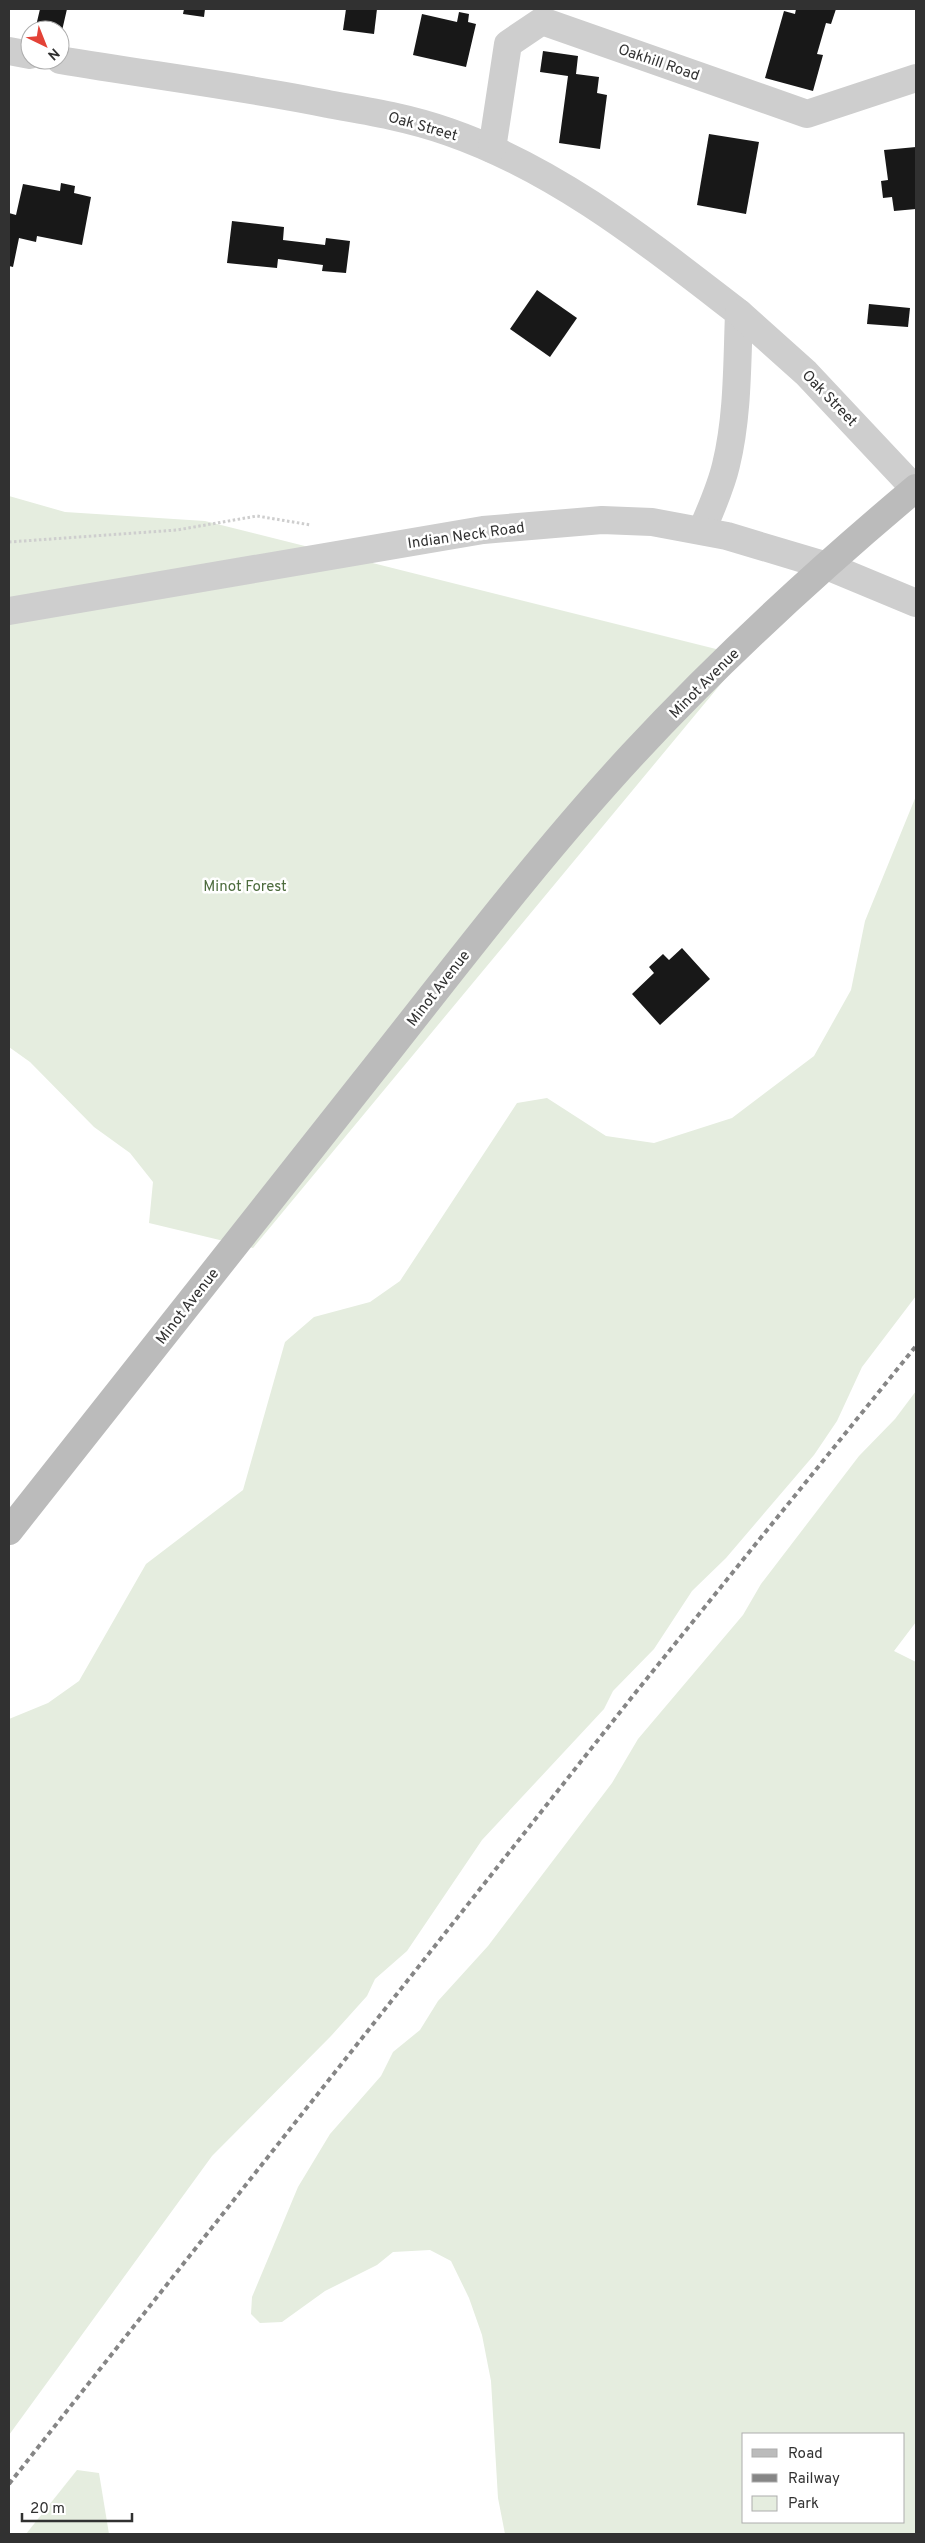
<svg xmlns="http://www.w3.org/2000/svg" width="925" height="2543" viewBox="0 0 925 2543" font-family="Overpass,sans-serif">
  <rect width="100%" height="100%" fill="#fff"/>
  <g fill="#e5eddf" fill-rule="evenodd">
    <path d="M9,496L65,512L205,521L744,656L253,1248L149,1223L153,1182L130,1153L94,1127L30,1062L9,1047Z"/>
    <path d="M916,796V1296L862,1367L837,1421L814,1455L726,1558L692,1591L654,1649L613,1691L604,1709L482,1840L407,1951L375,1979L367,1996L331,2036L212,2156L9,2435V1719L48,1703L79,1681L146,1564L243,1490L285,1342L314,1317L370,1302L400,1281L517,1103L547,1098L606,1136L654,1143L732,1118L814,1056L851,990L865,921Z"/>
    <path d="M916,1391V1622L894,1651L916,1662V2534H505L498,2498L491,2381L482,2335L469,2298L451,2261L430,2250L393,2252L377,2265L325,2291L282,2322L260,2323L251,2314L252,2297L298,2187L330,2134L381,2076L393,2052L420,2030L438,2001L488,1946L612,1783L638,1739L743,1615L761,1584L859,1456L895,1419ZM744,2434H904V2522H744Z"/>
    <path d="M77,2470L99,2473L109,2534H26Z"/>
  </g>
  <g fill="#181818">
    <path d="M40,9H67L61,35L60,30L36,26Z"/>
    <path d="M184,9H205L204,17L183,14Z"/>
    <path d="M346,9H377L374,34L343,30Z"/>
    <path d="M796,9H836L831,24L826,23L817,54L823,55L813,91L765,78L784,11L795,14Z"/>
    <path d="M459,12L469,14L468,22L476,24L466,67L413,55L422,14L457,22Z"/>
    <path d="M543,51L578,56L576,74L599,77L597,93L607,95L600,149L559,143L568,76L540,72Z"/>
    <path d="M709,134L759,142L746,214L697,205Z"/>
    <path d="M916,147V209L894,211L892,197L883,198L881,181L888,180L884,150Z"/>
    <path d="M61,183L75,186L74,193L91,197L82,245L37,236L36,242L19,238L13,267L9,266V213L16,215L23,184L60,191Z"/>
    <path d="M232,221L284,227L283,240L325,245L326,238L350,241L346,273L322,271L323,265L278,259L277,268L227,263Z"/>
    <path d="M537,290L577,318L550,357L510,329Z"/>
    <path d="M869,304L910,308L908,327L867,324Z"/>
    <path d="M682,948L710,979L660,1025L632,994L654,973L649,967L663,954L669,960Z"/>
  </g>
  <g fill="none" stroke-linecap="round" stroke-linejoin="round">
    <path stroke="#cecece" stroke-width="3" stroke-dasharray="2.5 2.5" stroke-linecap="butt" d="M9,542L177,530L257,516L311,525"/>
    <g stroke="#cecece" stroke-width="28">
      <path d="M9,51L30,55"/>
      <path d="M60,60C149,75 239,86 328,104C368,111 410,118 449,132C558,170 648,243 739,313C737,363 738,416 726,465C721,487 711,509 702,530"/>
      <path d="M492,149L508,44L542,21L807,114L916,78"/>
      <path d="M739,313L806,373L915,489"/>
    </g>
    <path stroke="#cecece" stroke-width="28" d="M9,611L483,530L602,520L652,522L727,536L827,566L916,603"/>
    <path stroke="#bbb" stroke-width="28" d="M9,1531C127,1382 245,1233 363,1083C451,972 536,859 632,755C720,660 817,571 916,488"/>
    <path stroke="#868686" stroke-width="4" stroke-dasharray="5 4" stroke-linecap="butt" d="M9,2484L636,1692L916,1346"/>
  </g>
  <g text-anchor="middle" stroke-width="5" stroke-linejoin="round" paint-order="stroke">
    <g font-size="15" fill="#313131" stroke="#fff">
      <text transform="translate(659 62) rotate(19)" y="5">Oakhill Road</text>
      <text transform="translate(423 126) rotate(16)" y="5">Oak Street</text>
      <text transform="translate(830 398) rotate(46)" y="5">Oak Street</text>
      <text transform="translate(466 535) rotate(-8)" y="5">Indian Neck Road</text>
      <text transform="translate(704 683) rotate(-45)" y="5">Minot Avenue</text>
      <text transform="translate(438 988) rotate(-52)" y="5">Minot Avenue</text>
      <text transform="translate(187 1306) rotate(-52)" y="5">Minot Avenue</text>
    </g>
    <g font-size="15" fill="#4d6c3e" stroke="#fff">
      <text x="245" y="891">Minot Forest</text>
    </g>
  </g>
  <rect width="925" height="2543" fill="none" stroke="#313131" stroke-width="20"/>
  <rect x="742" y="2433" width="162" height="90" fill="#ffffff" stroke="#adadad"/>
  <rect x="752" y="2449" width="25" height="8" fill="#bbbbbb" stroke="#adadad"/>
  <text x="788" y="2458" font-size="15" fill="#313131">Road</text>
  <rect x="752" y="2474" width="25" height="8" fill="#868686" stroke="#adadad"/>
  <text x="788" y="2483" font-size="15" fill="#313131">Railway</text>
  <rect x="752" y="2496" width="25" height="15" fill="#e5eddf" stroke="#adadad"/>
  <text x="788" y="2508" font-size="15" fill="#313131">Park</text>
  <g transform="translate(45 45) rotate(137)"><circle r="24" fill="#ffffff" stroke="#adadad"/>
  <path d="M0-4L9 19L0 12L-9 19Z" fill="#e34237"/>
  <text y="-8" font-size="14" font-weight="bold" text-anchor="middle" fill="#313131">N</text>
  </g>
  <path d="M22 2513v8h110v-8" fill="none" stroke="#313131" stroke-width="2.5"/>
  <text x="30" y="2513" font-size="15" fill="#313131" stroke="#ffffff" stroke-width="4" paint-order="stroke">20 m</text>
</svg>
